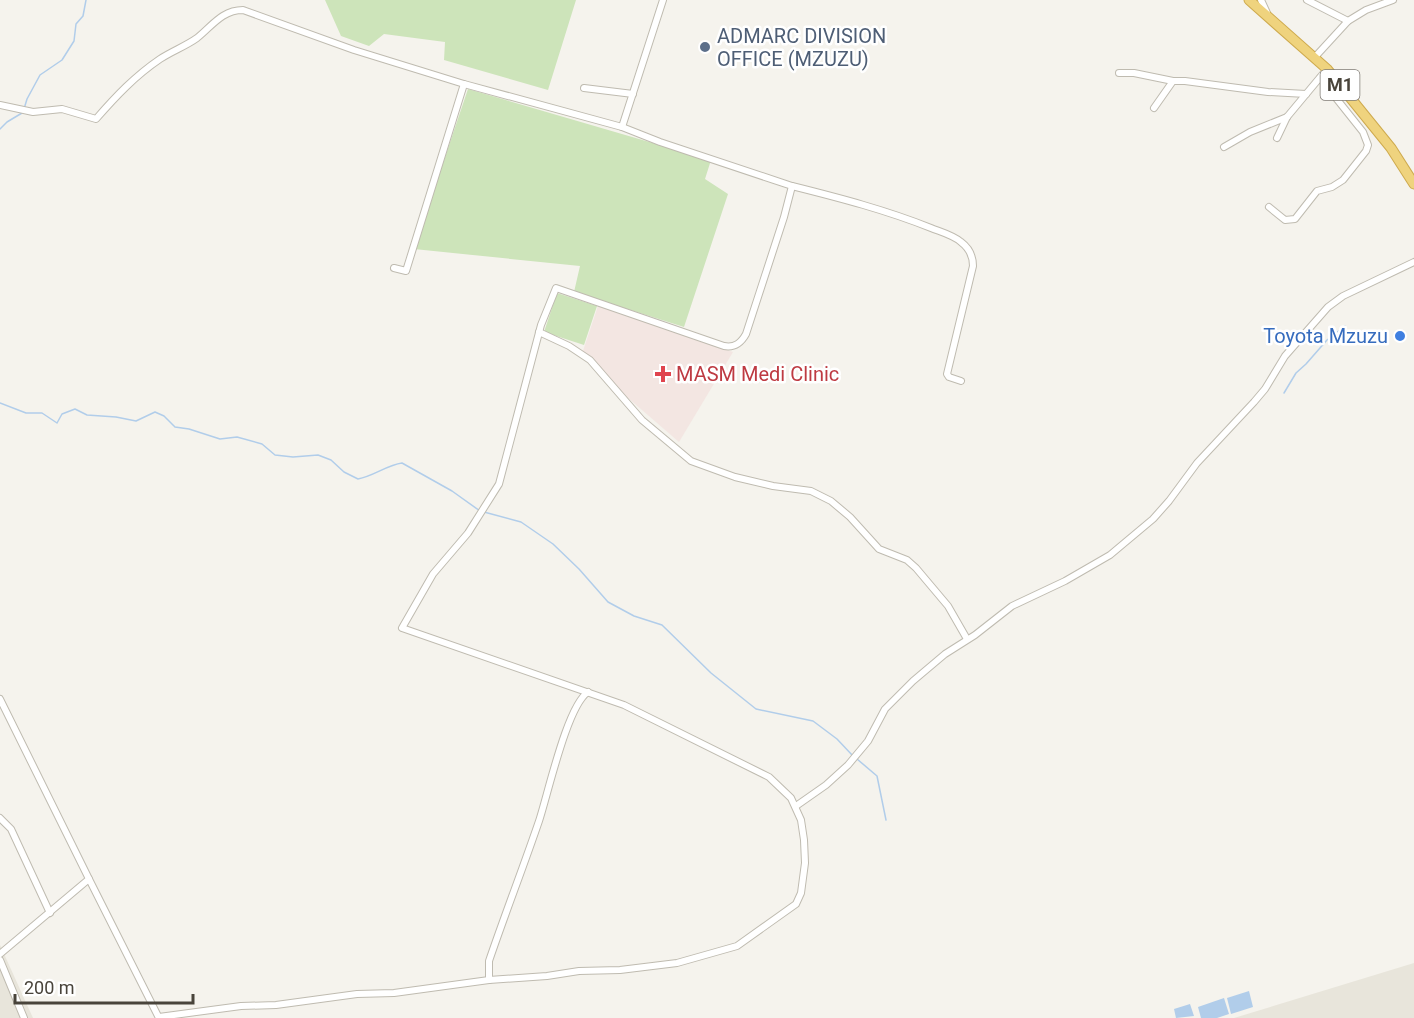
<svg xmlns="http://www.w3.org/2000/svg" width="1414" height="1018" viewBox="0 0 1414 1018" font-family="Roboto,sans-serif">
  <rect width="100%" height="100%" fill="#f5f3ed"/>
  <g fill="#e8e5db">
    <path d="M0,945L33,1018H0Z"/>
    <path d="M1414,963V1018H1234Z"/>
  </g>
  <path fill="#f3e6e2" d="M598,306L733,352L679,442L627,397L583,351Z"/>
  <g fill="#cde4ba">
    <path d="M325,0H576L548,90L444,60L445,42L384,34L369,46L341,36Z"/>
    <path d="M468,89L711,160L705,179L728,194L684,327L574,292L580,266L414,249Z"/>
    <path d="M557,293L597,306L584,345L544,332Z"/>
  </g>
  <g fill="#b1cdea">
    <path d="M1249,991L1253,1007L1231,1014L1227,998Z"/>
    <path d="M1224,998L1229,1014L1217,1018H1201L1198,1007Z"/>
    <path d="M1190,1004L1194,1016L1176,1018L1174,1009Z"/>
  </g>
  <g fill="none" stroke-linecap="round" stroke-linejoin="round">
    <g stroke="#b1cdea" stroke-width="1.5">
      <path d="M24,109L27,99L40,75L62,60L74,41L76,24L83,16L86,0"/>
      <path d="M0,129L7,122L22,113"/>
      <path d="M1284,393L1296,373L1306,364L1327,340L1345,326"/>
      <path d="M0,403L26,413H42L57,423L62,414L75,409L87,415L116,417L136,421L155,412L164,416L175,427L189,429L220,439L237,437L262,444L275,455L293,457L318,455L331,460L344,472L358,479C374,476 387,465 402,463L452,491L480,511"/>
      <path d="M484,512L521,522L553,544L579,569L608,602L634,616L662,625L711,673L756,709L813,721L837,739L853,756"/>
      <path d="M857,759L877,776L886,820"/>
    </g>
    <g stroke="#bfbbb0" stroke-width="8">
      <g id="minor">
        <path d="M1261,0L1267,13"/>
        <path d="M1307,0L1348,21"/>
        <path d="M1315,57L1348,21L1366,10L1393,0"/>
        <path d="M1119,73H1134L1173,81"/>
        <path d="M584,88L633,94"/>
        <path d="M0,105L33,112L62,109L96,119C116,96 135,76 160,59C172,51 186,46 197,38C212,26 222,10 243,10L354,50L464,84L622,127L660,142L792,186L784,217L746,334C741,343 735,348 724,346L556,288L541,325L499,484L468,533L433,574L402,628L624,705L769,777L791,798L801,820L804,840L805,863L801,893L796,904L737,946L677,963L620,970L579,971L547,976L489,980L394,993L357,994L276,1005L241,1006L159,1017"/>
        <path d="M1154,108L1173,81H1185L1268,92L1306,94"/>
        <path d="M622,127L663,0"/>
        <path d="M1277,138L1287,117L1327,69"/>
        <path d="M1224,147L1250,132L1287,117"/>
        <path d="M792,186C840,198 886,210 931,228C941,232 953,235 961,242C969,248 973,256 973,266L947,374L949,377L961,381"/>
        <path d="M1269,207L1285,220L1295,219L1317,191L1332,187L1343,180L1366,151L1368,145L1363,132L1320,78"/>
        <path d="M394,268L406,271L464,84"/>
        <path d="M539,332L569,346L590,360L642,420L691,461L735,477L773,486L811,491L831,501L850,517L879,549L907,560L916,568L948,606L967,639"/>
        <path d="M0,699L89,879L0,954"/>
        <path d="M796,806L826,785L848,765L868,741L885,709L913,681L945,654L975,635L1012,606L1065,581L1110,555L1153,519L1169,501L1197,463L1254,402L1265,389L1285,356L1328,307L1343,296L1414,262"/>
        <path d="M0,818L11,829L50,913"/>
        <path d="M89,879L159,1018"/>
        <path d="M0,960L24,1018"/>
        <path d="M489,980V961C505,914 523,868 539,821C548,794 567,706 588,692"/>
      </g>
    </g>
    <g stroke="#ceaa4e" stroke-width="11">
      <path id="highway" d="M1249,0L1327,69L1391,148L1414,184"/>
    </g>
    <use href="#minor" stroke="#fff" stroke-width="6"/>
    <use href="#highway" stroke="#efd37e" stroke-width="9"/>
  </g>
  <circle fill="#5c6f8a" stroke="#fff" stroke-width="2" cx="705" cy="47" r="6"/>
  <circle fill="#3f7fe0" stroke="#fff" stroke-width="2" cx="1400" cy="336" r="6"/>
  <path fill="#e0444e" stroke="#fff" stroke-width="2" d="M660 365h6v6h6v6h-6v6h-6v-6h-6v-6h6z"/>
  <g text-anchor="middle" stroke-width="5" stroke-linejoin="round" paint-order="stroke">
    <rect fill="#fff" stroke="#807c76" stroke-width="1.5" x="1320.5" y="70" width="39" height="30" rx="4.5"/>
    <g font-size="18" font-weight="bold" fill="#49443b">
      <text x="1340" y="91">M1</text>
    </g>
    <g font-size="20" fill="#4e5e75" stroke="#fff" text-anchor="start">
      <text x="717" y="43">ADMARC DIVISION<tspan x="717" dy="23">OFFICE (MZUZU)</tspan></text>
    </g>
    <g font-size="20" fill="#366cbe" stroke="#fff" text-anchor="end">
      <text x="1388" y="343">Toyota Mzuzu</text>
    </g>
    <g font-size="20" fill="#be3a42" stroke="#fff" text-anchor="start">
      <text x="676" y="381">MASM Medi Clinic</text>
    </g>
  </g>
  <path d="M15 994v9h178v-9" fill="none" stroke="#49443b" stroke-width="3"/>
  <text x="24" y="994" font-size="18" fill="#49443b" stroke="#ffffff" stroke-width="4.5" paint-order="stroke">200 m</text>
</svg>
